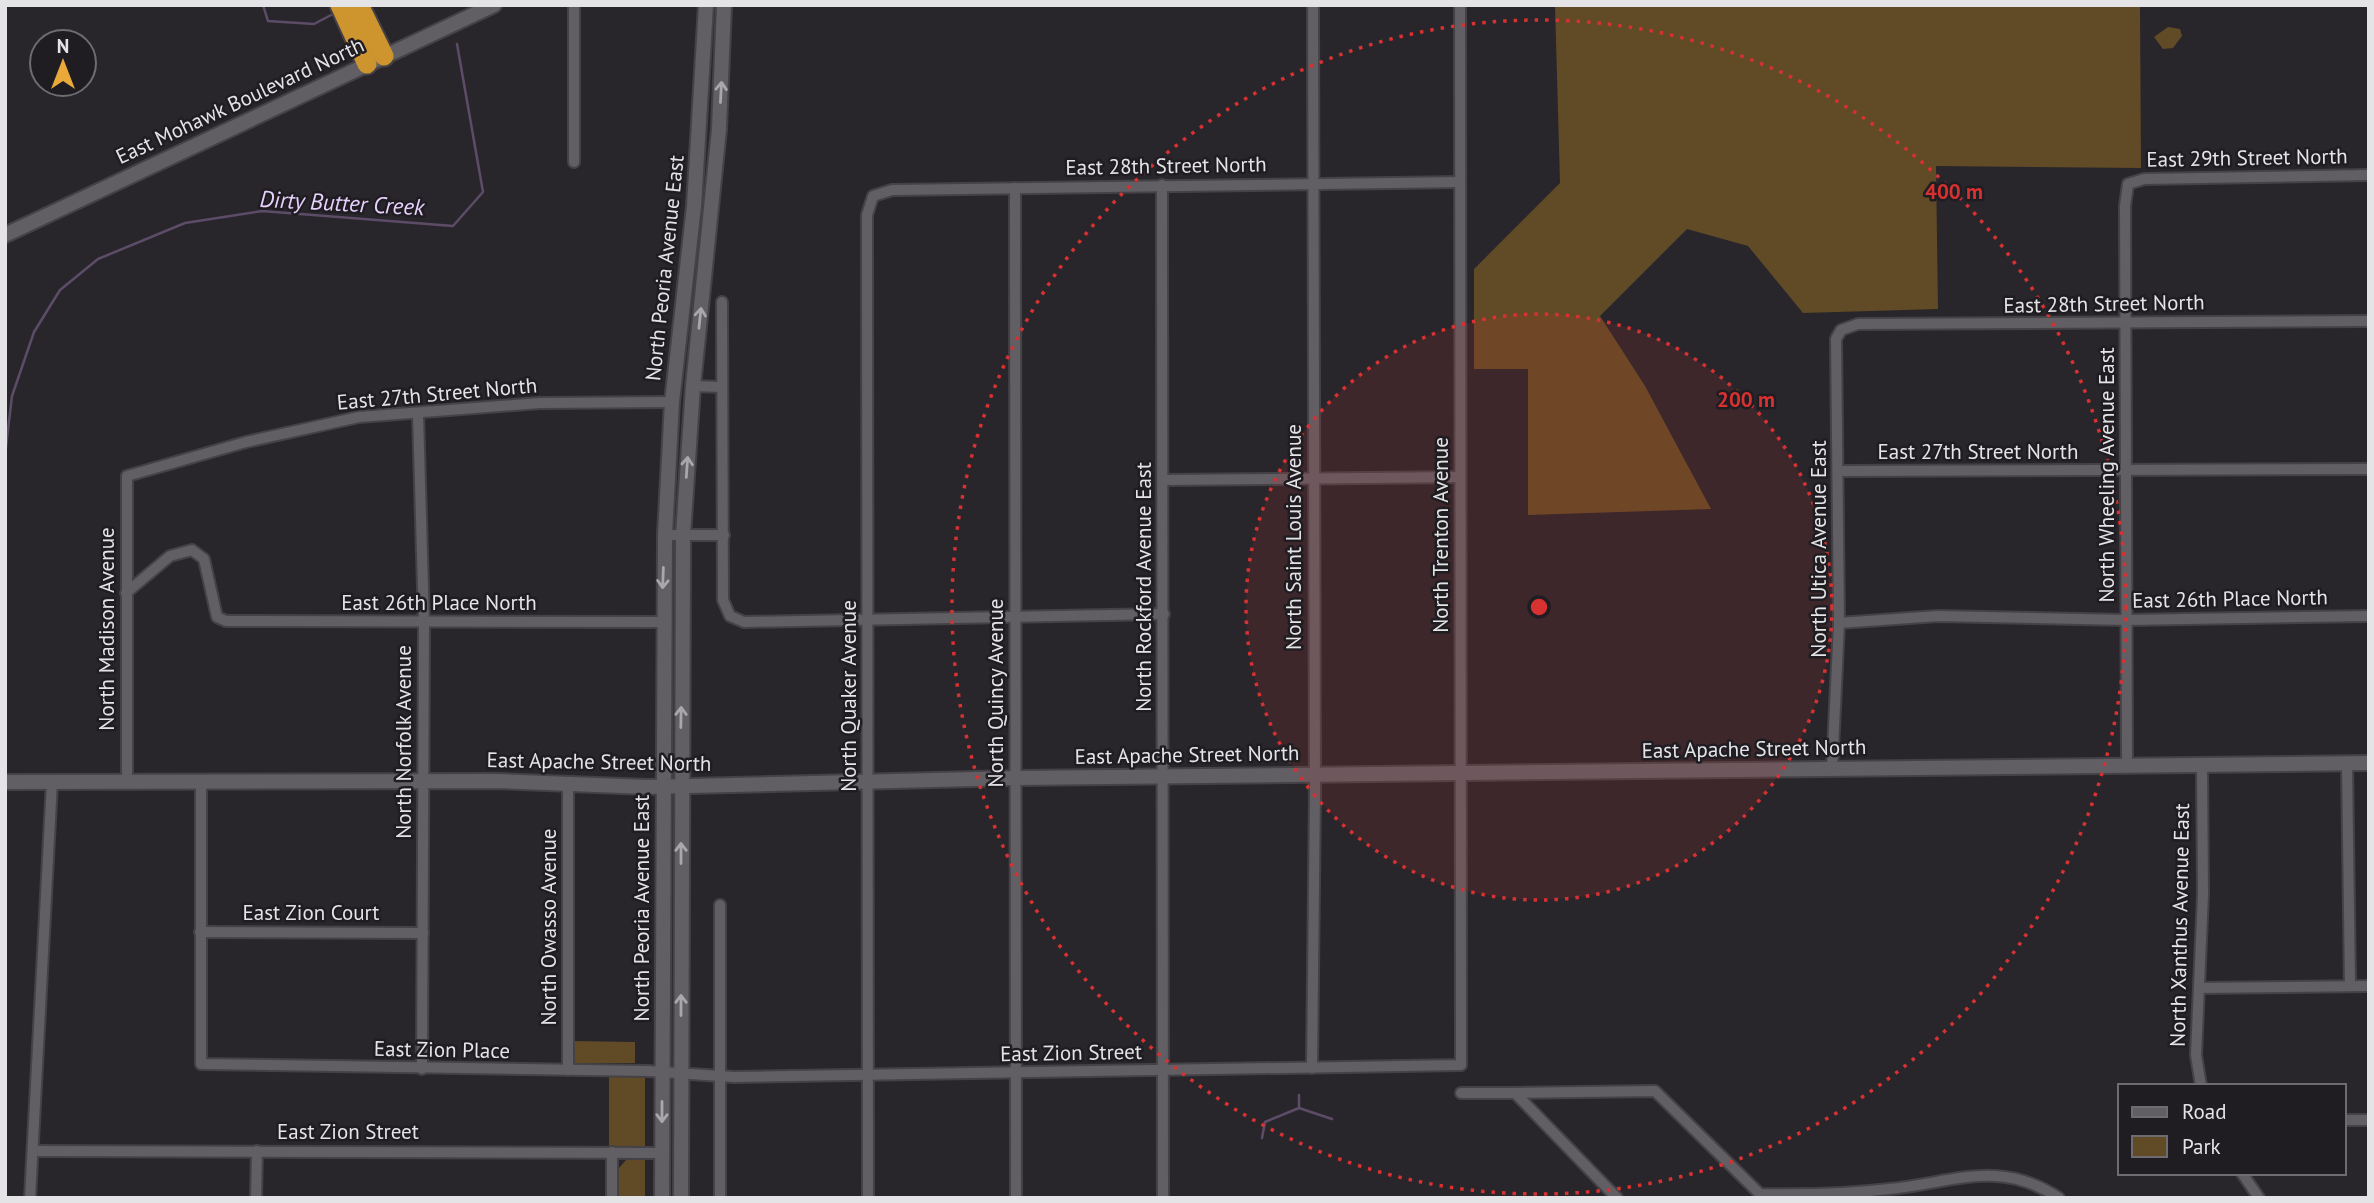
<svg xmlns="http://www.w3.org/2000/svg" width="2374" height="1203" viewBox="0 0 2374 1203" font-family="'PT Sans',sans-serif">
  <rect width="100%" height="100%" fill="#28262b"/>
  <g fill="#614a26">
    <path d="M1555,5H2140L2141,168L1936,166L1938,309L1803,313L1748,246L1687,229L1600,316L1645,386L1711,509L1528,515V369H1474V269L1560,183Z"/>
    <path d="M2168,27L2180,29L2182,36L2173,48L2163,49L2154,37Z"/>
    <path d="M572,1041L635,1042V1063H573Z"/>
    <path d="M609,1074L645,1077V1146H609Z"/>
    <path d="M627,1159H645V1198H618V1169Z"/>
  </g>
  <g fill="none" stroke-linecap="round" stroke-linejoin="round">
    <g stroke="#5c4c68" stroke-width="2.5">
      <path d="M263,5L268,21L314,24L333,14"/>
      <path d="M5,455L12,396L34,332L60,290L98,259L185,223L262,211L453,226L483,192L457,44"/>
      <path d="M1299,1108L1332,1119"/>
      <path d="M1262,1138L1265,1122L1299,1108V1095"/>
    </g>
    <g stroke="#444246" stroke-width="14">
      <g id="street">
        <path d="M574,162V5"/>
        <path d="M1162,185L1163,1198"/>
        <path d="M1015,188L1016,1198"/>
        <path d="M722,302L723,600L730,616L744,622L1164,614"/>
        <path d="M693,386L722,387"/>
        <path d="M418,414L424,623L422,1069"/>
        <path d="M1839,471L2369,469"/>
        <path d="M1163,480L1460,477"/>
        <path d="M665,535H724"/>
        <path d="M126,593L170,556L192,550L204,559L217,617L226,621L662,622"/>
        <path d="M1839,623L1938,616L2127,620L2369,616"/>
        <path d="M2347,764L2350,986"/>
        <path d="M2127,766L2125,206L2128,184L2144,179L2369,175"/>
        <path d="M1832,769L1839,623L1836,339L1841,330L1858,324L2369,321"/>
        <path d="M127,781V476L246,442L359,417L540,403L672,402"/>
        <path d="M201,782V1064L648,1071L734,1077L1461,1065L1460,5"/>
        <path d="M568,784V1070"/>
        <path d="M720,905V1198"/>
        <path d="M200,932L423,933"/>
        <path d="M2199,988L2369,986"/>
        <path d="M1312,1068L1315,791L1313,5"/>
        <path d="M2201,1086L2196,1055L2203,894L2202,765"/>
        <path d="M1461,1093H1515L1617,1198"/>
        <path d="M1515,1093L1655,1091L1760,1194C1803,1195 1847,1194 1889,1189C1953,1183 1999,1158 2059,1198"/>
        <path d="M2344,1120H2369"/>
        <path d="M33,1151L662,1153"/>
        <path d="M2242,1173L2259,1198"/>
        <path d="M30,1198L52,782"/>
        <path d="M256,1198L257,1151"/>
        <path d="M612,1198V1152"/>
        <path d="M868,1198L867,215L873,196L892,190L1460,182"/>
      </g>
    </g>
    <g stroke="#444246" stroke-width="18">
      <g id="secondary">
        <path d="M5,235L494,5"/>
        <path d="M5,782L497,781L647,787L1016,778L2369,763"/>
        <path d="M662,1198L665,535L672,402L694,206L706,5"/>
        <path d="M681,1198L683,535L693,386L719,129L724,5"/>
      </g>
    </g>
    <g stroke="#444246" stroke-width="23">
      <g id="highway">
        <path d="M340,5L367,64"/>
        <path d="M359,5L384,56"/>
      </g>
    </g>
    <use href="#street" stroke="#615e64" stroke-width="10"/>
    <use href="#secondary" stroke="#615e64" stroke-width="14"/>
    <use href="#highway" stroke="#ce942d" stroke-width="19"/>
  </g>
  <defs><path id="oneway-shaft" d="M-6 0H5M1.5-3L5.5 0L1.5 3" fill="none" stroke-width="1.6" stroke-linecap="round" stroke-linejoin="round" transform="scale(1.75)"/></defs>
  <g stroke="#a9a7ac">
    <use href="#oneway-shaft" transform="translate(721 92) rotate(-87)"/>
    <use href="#oneway-shaft" transform="translate(700 318) rotate(-84)"/>
    <use href="#oneway-shaft" transform="translate(687 467) rotate(-86)"/>
    <use href="#oneway-shaft" transform="translate(663 578) rotate(92)"/>
    <use href="#oneway-shaft" transform="translate(681 717) rotate(-89)"/>
    <use href="#oneway-shaft" transform="translate(681 853) rotate(-90)"/>
    <use href="#oneway-shaft" transform="translate(681 1005) rotate(-90)"/>
    <use href="#oneway-shaft" transform="translate(662 1112) rotate(90)"/>
  </g>
  <circle cx="1539" cy="607" r="293" fill="#d73132" fill-opacity=".12"/>
  <g fill="none" stroke="#d73132" stroke-width="3.5" stroke-dasharray="3.5 7">
    <circle cx="1539" cy="607" r="293"/>
    <circle cx="1539" cy="607" r="587"/>
  </g>
  <g text-anchor="middle" stroke-width="5" stroke-linejoin="round" paint-order="stroke">
    <g font-size="21" fill="#e4e3e6" stroke="#1f1d21">
      <text transform="translate(240 101) rotate(-25)" y="7">East Mohawk Boulevard North</text>
      <text transform="translate(2247 158) rotate(-1)" y="7">East 29th Street North</text>
      <text transform="translate(1166 166) rotate(-1)" y="7">East 28th Street North</text>
      <text transform="translate(665 268) rotate(-84)" y="7">North Peoria Avenue East</text>
      <text transform="translate(2104 304) rotate(-1)" y="7">East 28th Street North</text>
      <text transform="translate(437 394) rotate(-5)" y="7">East 27th Street North</text>
      <text x="1978" y="459">East 27th Street North</text>
      <text transform="translate(2107 475) rotate(-90)" y="7">North Wheeling Avenue East</text>
      <text transform="translate(1441 535) rotate(-90)" y="7">North Trenton Avenue</text>
      <text transform="translate(1294 537) rotate(-90)" y="7">North Saint Louis Avenue</text>
      <text transform="translate(1819 549) rotate(-90)" y="7">North Utica Avenue East</text>
      <text transform="translate(1144 587) rotate(-90)" y="7">North Rockford Avenue East</text>
      <text transform="translate(2230 599) rotate(-1)" y="7">East 26th Place North</text>
      <text x="439" y="610">East 26th Place North</text>
      <text transform="translate(107 629) rotate(-90)" y="7">North Madison Avenue</text>
      <text transform="translate(996 693) rotate(-90)" y="7">North Quincy Avenue</text>
      <text transform="translate(849 696) rotate(-90)" y="7">North Quaker Avenue</text>
      <text transform="translate(404 742) rotate(-90)" y="7">North Norfolk Avenue</text>
      <text transform="translate(1754 749) rotate(-1)" y="7">East Apache Street North</text>
      <text transform="translate(1187 755) rotate(-1)" y="7">East Apache Street North</text>
      <text transform="translate(599 762) rotate(1)" y="7">East Apache Street North</text>
      <text transform="translate(642 908) rotate(-90)" y="7">North Peoria Avenue East</text>
      <text x="311" y="920">East Zion Court</text>
      <text transform="translate(2180 925) rotate(-89)" y="7">North Xanthus Avenue East</text>
      <text transform="translate(549 927) rotate(-90)" y="7">North Owasso Avenue</text>
      <text transform="translate(442 1050) rotate(1)" y="7">East Zion Place</text>
      <text transform="translate(1071 1053) rotate(-1)" y="7">East Zion Street</text>
      <text x="348" y="1139">East Zion Street</text>
    </g>
    <g font-size="23" font-style="italic" fill="#e7d1fd" stroke="#1f1d21">
      <text transform="translate(342 203) rotate(3)" y="8">Dirty Butter Creek</text>
    </g>
  </g>
  <circle cx="1539" cy="607" r="10" fill="#d73132" stroke="#1f1d21" stroke-width="3.5"/>
  <g font-size="21" text-anchor="middle" font-weight="bold" fill="#d73132" stroke="#1f1d21" stroke-width="5" stroke-linejoin="round" paint-order="stroke">
    <text x="1954" y="199">400 m</text>
    <text x="1746" y="407">200 m</text>
  </g>
  <rect width="2374" height="1203" fill="none" stroke="#e4e3e6" stroke-width="14"/>
  <rect x="2118" y="1084" width="228" height="91" fill="#1f1d21" stroke="#6e6c70" stroke-width="2"/>
  <rect x="2132" y="1107" width="35" height="10" fill="#615e64" stroke="#6e6c70" stroke-width="2"/>
  <text x="2182" y="1119" font-size="21" fill="#e4e3e6">Road</text>
  <rect x="2132" y="1136" width="35" height="21" fill="#614a26" stroke="#6e6c70" stroke-width="2"/>
  <text x="2182" y="1154" font-size="21" fill="#e4e3e6">Park</text>
  <g transform="translate(63 63)"><circle r="33" fill="#1f1d21" stroke="#6e6c70" stroke-width="2"/>
  <path d="M0-5L12 26L0 18L-12 26Z" fill="#eaaa39"/>
  <text y="-10" font-size="19" font-weight="bold" text-anchor="middle" fill="#e4e3e6">N</text>
  </g>
</svg>
